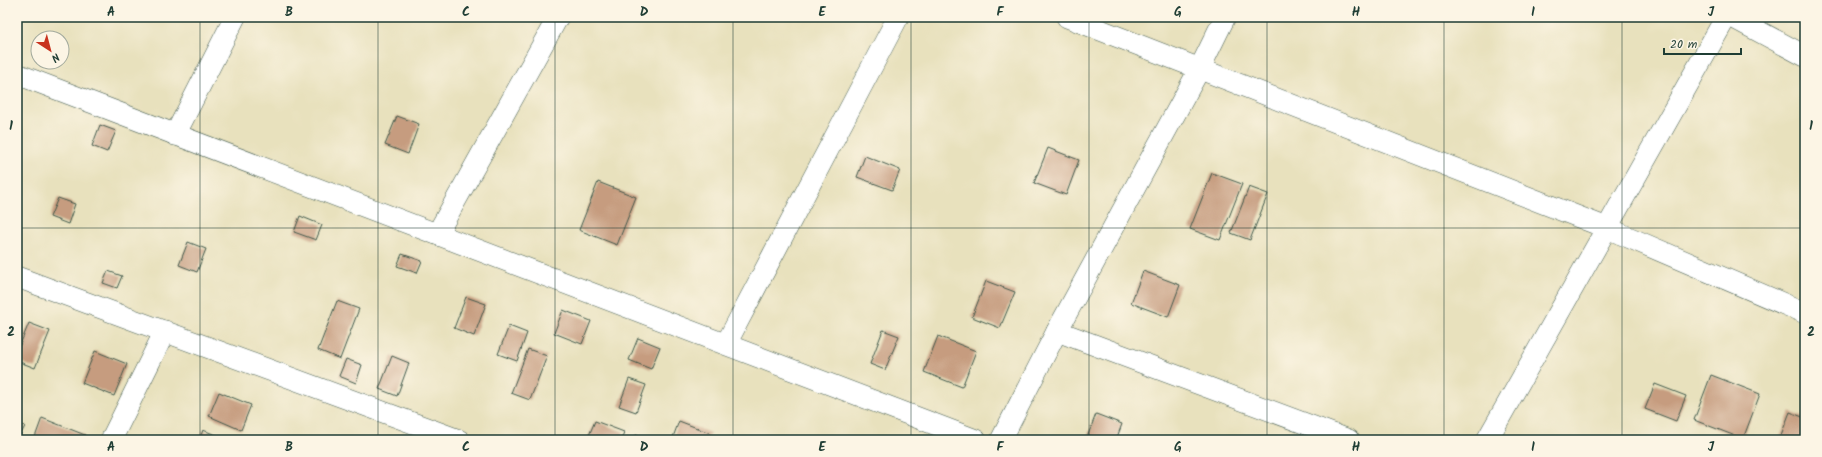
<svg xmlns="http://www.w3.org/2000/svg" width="1822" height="457" viewBox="0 0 1822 457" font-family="Kalam,sans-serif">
  <rect width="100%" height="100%" fill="#fcf5e5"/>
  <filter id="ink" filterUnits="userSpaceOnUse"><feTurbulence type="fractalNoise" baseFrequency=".025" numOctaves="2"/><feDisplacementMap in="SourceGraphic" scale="8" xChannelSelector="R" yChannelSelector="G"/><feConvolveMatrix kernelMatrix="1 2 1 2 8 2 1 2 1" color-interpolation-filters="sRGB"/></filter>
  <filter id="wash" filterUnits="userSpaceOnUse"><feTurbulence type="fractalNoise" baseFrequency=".012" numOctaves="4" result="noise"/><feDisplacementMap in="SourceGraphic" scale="16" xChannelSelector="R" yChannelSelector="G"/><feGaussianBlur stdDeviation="0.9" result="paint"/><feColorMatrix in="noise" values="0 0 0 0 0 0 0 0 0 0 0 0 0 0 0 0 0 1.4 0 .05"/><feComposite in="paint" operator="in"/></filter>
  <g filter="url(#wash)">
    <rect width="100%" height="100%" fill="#e8e1bd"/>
    <g id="blocks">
      <g fill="#c69c7f">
        <path d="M397,116L419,124L408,154L385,145Z"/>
        <path d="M100,125L116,131L107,152L92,146Z"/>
        <path d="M1048,148L1079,160L1066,195L1034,183Z"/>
        <path d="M865,156L900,170L892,190L857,177Z"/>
        <path d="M1212,173L1242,184L1220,240L1190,229Z"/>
        <path d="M598,182L636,197L617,245L579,230Z"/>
        <path d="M1249,187L1268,194L1250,240L1231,233Z"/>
        <path d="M58,198L75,204L68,224L50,217Z"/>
        <path d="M300,216L322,225L316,240L294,232Z"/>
        <path d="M188,242L206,249L197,272L179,265Z"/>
        <path d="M402,254L422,261L417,273L397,266Z"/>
        <path d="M108,271L122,276L117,288L103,283Z"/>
        <path d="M1143,271L1180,285L1168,317L1131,303Z"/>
        <path d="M986,281L1015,292L1000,328L972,317Z"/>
        <path d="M466,297L486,304L474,336L454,328Z"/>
        <path d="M337,301L359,309L340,359L318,350Z"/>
        <path d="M563,310L591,321L582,344L554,333Z"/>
        <path d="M29,323L50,331L35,368L17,361V352Z"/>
        <path d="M509,326L527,333L517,361L498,354Z"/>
        <path d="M883,330L899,336L885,370L870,364Z"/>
        <path d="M938,336L976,351L962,387L924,372Z"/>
        <path d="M638,338L660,347L651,369L629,360Z"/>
        <path d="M528,349L547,356L530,400L511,393Z"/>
        <path d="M95,351L127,364L114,396L82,383Z"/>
        <path d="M392,356L409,363L397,396L379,389Z"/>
        <path d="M346,359L362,365L356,383L339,376Z"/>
        <path d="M1711,375L1760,394L1743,439L1694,420Z"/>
        <path d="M629,379L646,385L636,412L619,406Z"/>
        <path d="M1655,384L1686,396L1676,421L1645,409Z"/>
        <path d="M219,392L251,405L241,430L209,416Z"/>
        <path d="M1790,412L1805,418V440H1779Z"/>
        <path d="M1096,414L1122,424L1116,440H1102L1088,435Z"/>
        <path d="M42,418L85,435L83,440H34Z"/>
        <path d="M595,421L624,432L621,440H587Z"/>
        <path d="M679,421L710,433L707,440H672Z"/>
        <path d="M17,423L25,426L18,440H17Z"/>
        <path d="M203,430L229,440H199Z"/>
        <path d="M636,435L648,440H634Z"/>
      </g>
    </g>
  </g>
  <g filter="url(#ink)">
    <use href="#blocks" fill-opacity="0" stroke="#3d5649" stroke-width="1"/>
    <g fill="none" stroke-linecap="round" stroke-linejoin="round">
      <g stroke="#3d5649" stroke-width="22">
        <g id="street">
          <path d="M1067,17L1607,228L1805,313"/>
          <path d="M1732,17L1805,56"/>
          <path d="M17,74L976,440"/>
          <path d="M175,135L235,17"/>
          <path d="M437,234L558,17"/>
          <path d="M17,277L459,440"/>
          <path d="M1057,331L1349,440"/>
          <path d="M726,344L898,17"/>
          <path d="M111,440L165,331"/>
          <path d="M1001,440L1057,331L1200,68L1225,17"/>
          <path d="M1487,440L1726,17"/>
        </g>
      </g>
      <use href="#street" stroke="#fff" stroke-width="21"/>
    </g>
  </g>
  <path fill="none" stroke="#1f3d34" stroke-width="1" stroke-opacity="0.55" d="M200,17V440M378,17V440M555,17V440M733,17V440M911,17V440M1089,17V440M1267,17V440M1444,17V440M1622,17V440M17,228H1805"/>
  <rect width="1822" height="457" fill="none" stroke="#fcf5e5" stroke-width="44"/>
  <g transform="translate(50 50) rotate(144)"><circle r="19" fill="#fcf5e5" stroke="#a4ab9e"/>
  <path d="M0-3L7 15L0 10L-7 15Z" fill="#c8321e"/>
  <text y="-6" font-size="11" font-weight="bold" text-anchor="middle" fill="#1f3d34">N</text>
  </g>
  <path d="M1664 48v6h77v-6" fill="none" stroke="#1f3d34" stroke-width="2"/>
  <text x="1670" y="48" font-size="12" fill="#1f3d34" stroke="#fcf5e5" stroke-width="3" paint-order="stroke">20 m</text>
  <rect x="22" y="22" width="1778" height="413" fill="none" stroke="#1f3d34" stroke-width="1.5"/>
  <g font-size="13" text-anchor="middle" font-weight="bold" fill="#1f3d34">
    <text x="111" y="16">A</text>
    <text x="289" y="16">B</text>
    <text x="466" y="16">C</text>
    <text x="644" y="16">D</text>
    <text x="822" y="16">E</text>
    <text x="1000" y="16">F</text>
    <text x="1178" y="16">G</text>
    <text x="1356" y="16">H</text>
    <text x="1533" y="16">I</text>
    <text x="1711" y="16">J</text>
    <text x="11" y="130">1</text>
    <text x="1811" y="130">1</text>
    <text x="11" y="336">2</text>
    <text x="1811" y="336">2</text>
    <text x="111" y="451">A</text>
    <text x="289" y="451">B</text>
    <text x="466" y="451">C</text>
    <text x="644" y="451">D</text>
    <text x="822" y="451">E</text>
    <text x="1000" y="451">F</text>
    <text x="1178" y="451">G</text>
    <text x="1356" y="451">H</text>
    <text x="1533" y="451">I</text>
    <text x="1711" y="451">J</text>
  </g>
</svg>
